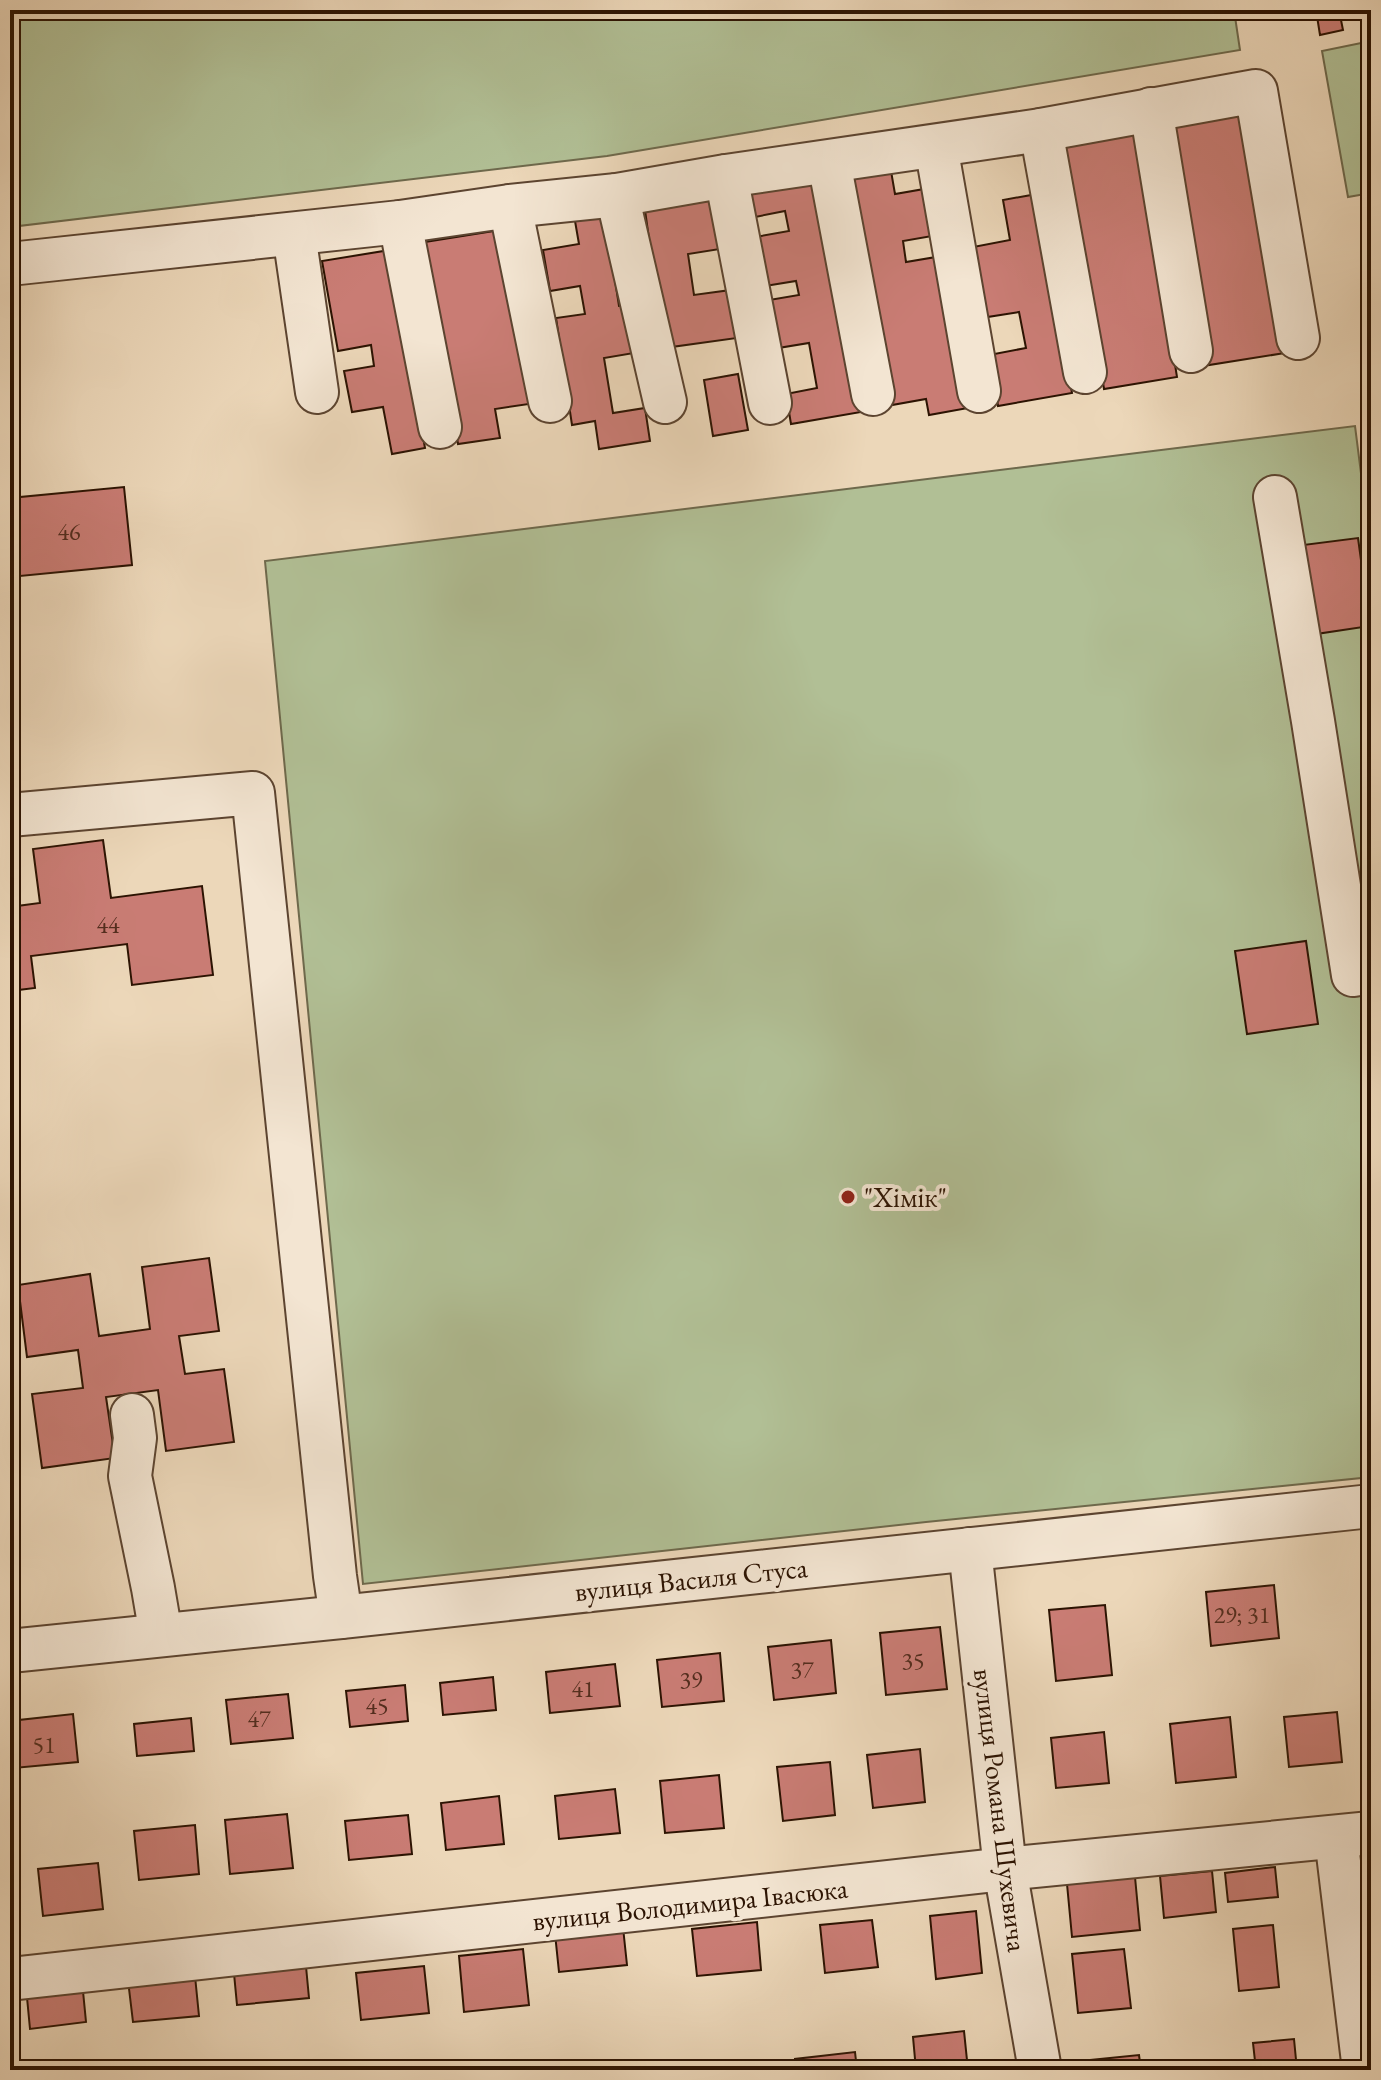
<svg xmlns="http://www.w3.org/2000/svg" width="1381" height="2080" viewBox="0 0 1381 2080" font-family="'EB Garamond',serif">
  <rect width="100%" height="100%" fill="#ecd7b9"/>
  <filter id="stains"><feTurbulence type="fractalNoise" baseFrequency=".0025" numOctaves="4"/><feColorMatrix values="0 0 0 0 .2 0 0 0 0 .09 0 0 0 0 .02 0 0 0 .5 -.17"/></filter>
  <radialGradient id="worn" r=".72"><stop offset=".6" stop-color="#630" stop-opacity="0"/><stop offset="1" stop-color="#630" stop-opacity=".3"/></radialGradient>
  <g fill="#b1bf95" stroke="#6e694c" stroke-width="2">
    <path d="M10,10H1234L1240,50L607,156L10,227Z"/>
    <path d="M1371,41V193L1348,197L1322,51Z"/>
    <path d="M1355,426L1371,552V1477L926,1522L363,1584L265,561Z"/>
  </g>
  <g fill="#c97c74" stroke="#2c1302" stroke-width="2">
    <path d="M1316,10H1339L1343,30L1320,35Z"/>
    <path d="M1246,111L1285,353L1209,365L1170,123Z"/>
    <path d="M1138,133L1177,377L1104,389L1065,145Z"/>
    <path d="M891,171L895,194L930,188L938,235L903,241L906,262L942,256L968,408L929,415L926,399L892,405L851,177Z"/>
    <path d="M819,178L861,412L791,424L786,394L817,388L809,343L766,350L758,302L799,295L796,281L759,287L750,238L789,231L785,211L745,219L740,192Z"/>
    <path d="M1037,194L1072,393L998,406L989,355L1026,348L1019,312L981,318L968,248L1010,240L1003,200Z"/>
    <path d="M714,200L720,249L688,254L694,295L731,290L737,338L664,348L645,210Z"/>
    <path d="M605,216L619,306L627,305L634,353L604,358L613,413L645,408L650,441L599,449L595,421L572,425L556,318L585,314L580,286L550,291L543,250L579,244L575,221Z"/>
    <path d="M500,230L529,404L495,409L500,438L458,444L425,242Z"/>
    <path d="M390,250L425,448L392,454L383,407L352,412L344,371L374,366L371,345L338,351L322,261Z"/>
    <path d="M738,374L748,430L713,436L704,380Z"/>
    <path d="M124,487L132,565L10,577V498Z"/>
    <path d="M1358,538L1370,626L1316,634L1303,545Z"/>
    <path d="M103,840L111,898L202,886L213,975L132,985L127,944L31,956L35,988L10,991V907L40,903L33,849Z"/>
    <path d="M1306,941L1318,1024L1247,1034L1235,951Z"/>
    <path d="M209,1258L219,1331L179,1336L185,1374L224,1369L234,1442L166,1451L158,1390L106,1397L115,1458L42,1468L32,1394L83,1388L78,1350L27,1357L18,1285L90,1274L99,1336L150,1329L142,1267Z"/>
    <path d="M1274,1585L1279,1638L1211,1646L1206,1592Z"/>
    <path d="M1105,1605L1112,1675L1056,1681L1049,1610Z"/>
    <path d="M940,1627L947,1689L886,1695L880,1633Z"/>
    <path d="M831,1640L836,1693L774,1700L768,1647Z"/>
    <path d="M720,1653L724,1701L662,1707L657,1660Z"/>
    <path d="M615,1664L620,1706L550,1713L546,1672Z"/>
    <path d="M493,1677L496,1710L443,1715L440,1683Z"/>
    <path d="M405,1685L408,1721L350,1727L346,1691Z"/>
    <path d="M288,1694L293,1738L231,1744L226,1700Z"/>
    <path d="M1337,1712L1342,1762L1289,1767L1284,1717Z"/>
    <path d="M73,1714L78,1762L14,1768L10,1721Z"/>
    <path d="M1230,1717L1236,1777L1176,1783L1170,1724Z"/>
    <path d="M191,1718L194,1751L137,1756L134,1724Z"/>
    <path d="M1104,1732L1109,1783L1056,1788L1051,1738Z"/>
    <path d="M920,1749L925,1802L873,1808L867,1755Z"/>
    <path d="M830,1762L835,1815L783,1821L777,1767Z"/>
    <path d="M719,1775L724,1828L665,1833L660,1781Z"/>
    <path d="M615,1789L620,1833L559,1839L555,1796Z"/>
    <path d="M499,1796L504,1844L446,1850L441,1803Z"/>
    <path d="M287,1814L293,1868L230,1874L225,1820Z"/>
    <path d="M408,1815L412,1854L349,1860L345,1821Z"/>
    <path d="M195,1825L199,1874L139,1880L134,1831Z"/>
    <path d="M98,1863L103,1909L43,1916L38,1869Z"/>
    <path d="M1275,1867L1278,1897L1228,1902L1225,1873Z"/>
    <path d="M1212,1871L1216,1912L1164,1918L1160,1876Z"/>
    <path d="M1135,1877L1140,1930L1072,1937L1067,1884Z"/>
    <path d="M976,1911L982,1973L936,1979L930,1916Z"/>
    <path d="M622,1918L627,1965L559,1972L554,1924Z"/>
    <path d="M872,1920L878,1967L825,1973L820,1925Z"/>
    <path d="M757,1922L761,1970L697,1976L692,1929Z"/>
    <path d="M1273,1925L1279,1987L1239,1991L1233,1929Z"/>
    <path d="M523,1949L529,2005L464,2012L459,1956Z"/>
    <path d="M1124,1949L1131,2008L1078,2013L1072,1954Z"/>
    <path d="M305,1956L309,1998L237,2005L233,1963Z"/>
    <path d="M194,1966L199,2016L133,2022L127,1972Z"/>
    <path d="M424,1966L429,2013L361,2020L356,1973Z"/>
    <path d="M82,1981L86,2022L30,2029L26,1987Z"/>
    <path d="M964,2031L968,2070H916L913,2037Z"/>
    <path d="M1294,2039L1297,2070H1256L1253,2043Z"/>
    <path d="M855,2052L857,2070H796L795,2059Z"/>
    <path d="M1139,2055L1141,2070H1072L1071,2062Z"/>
  </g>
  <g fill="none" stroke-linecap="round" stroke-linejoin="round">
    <g stroke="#5c4430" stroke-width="46">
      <g id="minor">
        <path d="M1151,109L1191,351"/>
        <path d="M1041,130L1085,372"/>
        <path d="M936,146L979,391"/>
        <path d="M829,162L873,394"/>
        <path d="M726,176L770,403"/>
        <path d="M617,195L665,402"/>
        <path d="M510,206L550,401"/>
        <path d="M400,222L440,427"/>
        <path d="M294,234L317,392"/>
        <path d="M10,264L400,222L510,206L617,195L726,176L1041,130L1256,91L1298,338"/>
        <path d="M1275,497L1313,721L1353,975L1371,972"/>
        <path d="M10,815L253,793L335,1576L341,1617"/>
        <path d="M132,1415L135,1438L130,1476L153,1588L161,1635"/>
        <path d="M970,1549L1005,1869L1040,2070"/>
        <path d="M10,1651L341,1617L1371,1506"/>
        <path d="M1336,1837L1364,2070"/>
        <path d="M10,1979L1005,1869L1371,1833"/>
      </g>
    </g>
    <use href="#minor" stroke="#f3e5d2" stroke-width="42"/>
  </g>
  <circle fill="#8f2418" stroke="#f3e5d2" stroke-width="3" cx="848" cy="1197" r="8"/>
  <g text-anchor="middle" stroke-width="8" stroke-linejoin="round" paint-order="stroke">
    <g font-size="24" fill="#532d1e">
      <text x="69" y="540">46</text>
      <text x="108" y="933">44</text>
      <text x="1242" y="1623">29; 31</text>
      <text x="913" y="1669">35</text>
      <text x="802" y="1678">37</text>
      <text x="691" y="1688">39</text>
      <text x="583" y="1697">41</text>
      <text x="377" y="1714">45</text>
      <text x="259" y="1727">47</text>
      <text x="44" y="1753">51</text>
    </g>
    <g font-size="28" fill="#2c1302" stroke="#f3e5d2" text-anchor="start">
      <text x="864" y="1207">"Хімік"</text>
    </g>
    <g font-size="28" fill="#2c1302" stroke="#f3e5d2">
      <text transform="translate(691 1579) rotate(-6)" y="10">вулиця Василя Стуса</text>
      <text transform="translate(1001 1810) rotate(83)" y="10">вулиця Романа Шухевича</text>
      <text transform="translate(690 1904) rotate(-6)" y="10">вулиця Володимира Івасюка</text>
    </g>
  </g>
  <rect width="1381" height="2080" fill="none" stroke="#ecd7b9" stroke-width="40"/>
  <rect x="12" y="12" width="1357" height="2056" fill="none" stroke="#2c1302" stroke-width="4"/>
  <rect x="20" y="20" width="1341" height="2040" fill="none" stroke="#2c1302" stroke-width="2"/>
  <rect width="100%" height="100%" filter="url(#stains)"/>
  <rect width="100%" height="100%" fill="url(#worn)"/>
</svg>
